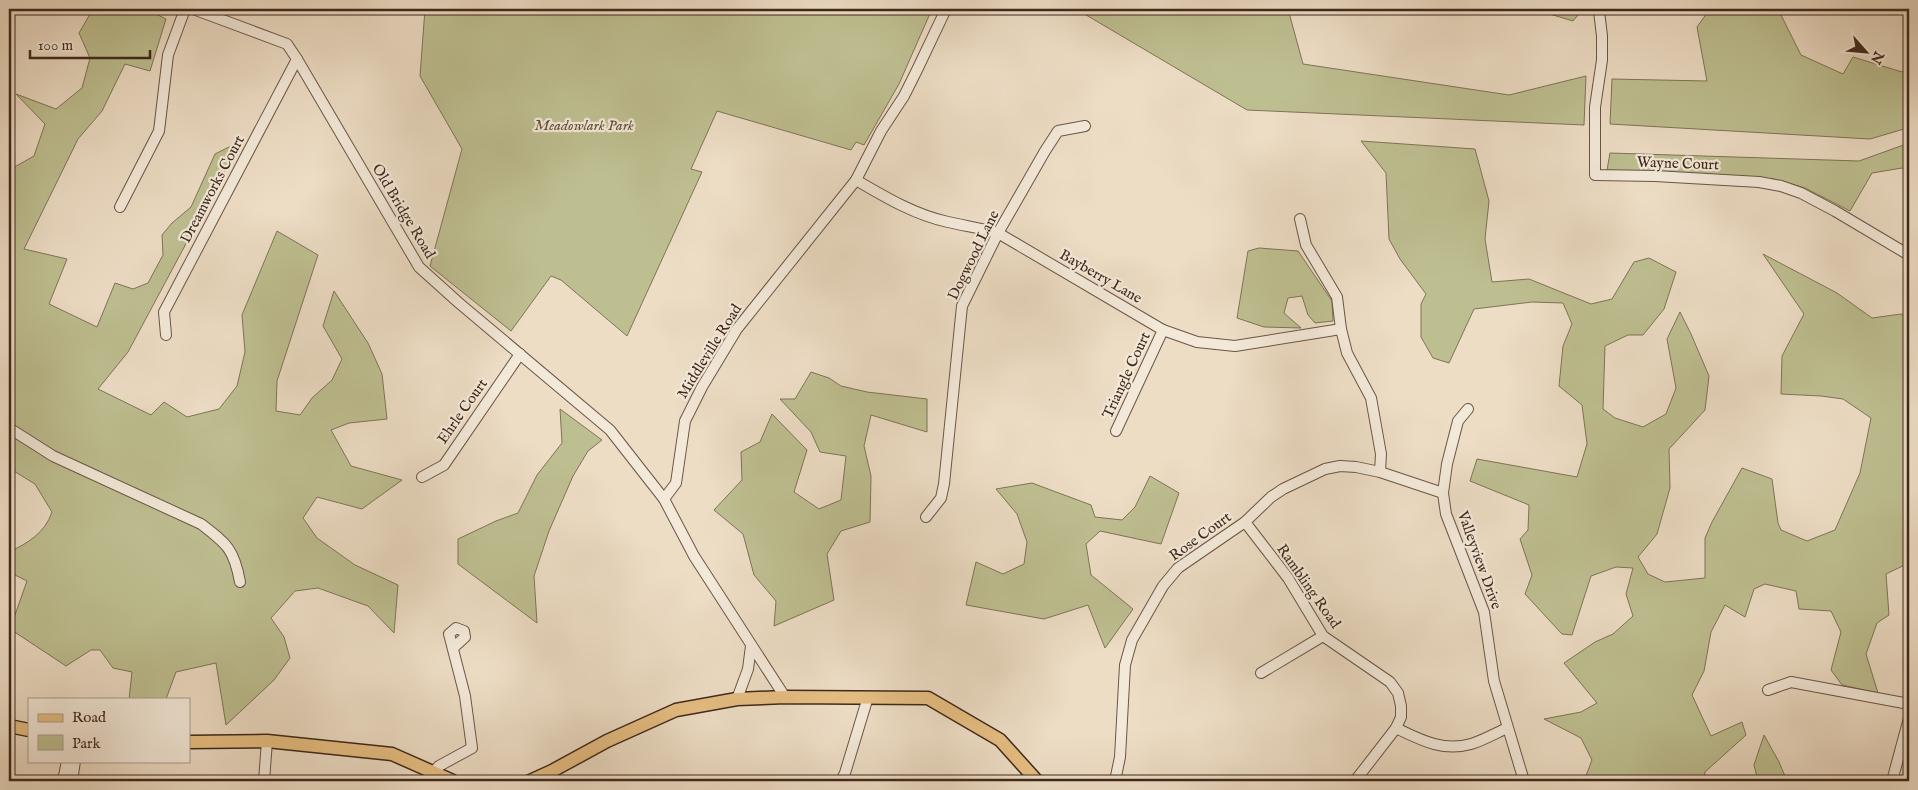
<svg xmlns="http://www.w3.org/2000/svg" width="1918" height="790" viewBox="0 0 1918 790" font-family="'IM FELL English',serif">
  <rect width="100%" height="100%" fill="#edddc5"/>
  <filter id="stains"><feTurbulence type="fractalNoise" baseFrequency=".004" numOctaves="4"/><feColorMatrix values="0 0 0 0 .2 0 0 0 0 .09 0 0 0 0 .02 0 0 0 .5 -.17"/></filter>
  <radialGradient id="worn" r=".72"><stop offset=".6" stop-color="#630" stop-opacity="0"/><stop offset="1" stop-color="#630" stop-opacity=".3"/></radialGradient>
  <g fill="#bebf91" stroke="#7f7457">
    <path d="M93,9H146L166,19L150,71L125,64L102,111L78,139L24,249L67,259L49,304L97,327L115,283L133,289L148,283L163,255L162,235L172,223L191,207L215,154L241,141L128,352L98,389L151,415L164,402L187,417L219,409L237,386L245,352L242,315L277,231L318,255L277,381L276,411L300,415L312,398L332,380L342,359L323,326L334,291L368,343L382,374L387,419L349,423L331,430L351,466L402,480L362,509L317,497L303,518L317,538L355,565L398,585L394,633L368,606L318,588L295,591L271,618L284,637L290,658L274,680L226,725L216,663L176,672L166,699H129L132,672L113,668L100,650H91L66,666L10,629L27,581L9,572V552C28,543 45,533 52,512L35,484L9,468V168L11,169L34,156L45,124L16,94L56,109L82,88L90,58L79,33Z"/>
    <path d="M425,9H932L899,84L864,145L856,142L851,150L717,111L691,169L702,172L627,336L561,280L551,276L511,331L430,266L462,149L420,76Z"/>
    <path d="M1076,9H1288L1303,64L1509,95L1586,76L1584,125L1247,110Z"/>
    <path d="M1533,9H1583L1573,21Z"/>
    <path d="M1710,9H1778L1801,55L1843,74L1853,57L1902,72L1909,67V126L1904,129L1870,139L1610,124L1612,79L1707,81L1697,27Z"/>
    <path d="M1361,141L1475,149L1489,201L1485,239L1492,282L1529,279L1591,304L1612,299L1634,262L1649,258L1676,272L1664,309L1643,335H1628L1605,346L1603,409L1615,418L1643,427L1666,414L1676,388L1667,339L1680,312L1691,334L1709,376L1705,410L1669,449L1670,488L1657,534L1638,557L1648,574L1665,582L1705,578V538L1712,522L1742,468L1772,479L1778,523L1781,530L1807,541L1835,530L1860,473L1871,418L1843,399L1821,396L1781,394L1782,356L1804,314L1763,254L1837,293L1872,318L1901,314L1909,318V563L1886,574L1889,615L1877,623L1866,654L1878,693L1842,685L1831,670L1841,632L1831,611L1799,609L1796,591L1765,584L1754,589L1745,617L1725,605L1711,632L1704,671L1692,695L1711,736L1742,722L1746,735L1705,772L1703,781H1584L1592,760L1581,738L1544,719L1581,712L1597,703L1564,663L1595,642L1613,634L1633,616L1626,594L1633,568L1616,567L1591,576L1572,635L1562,634L1525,594L1532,575L1520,539L1528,530L1529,505L1470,481L1477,459L1577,477L1587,444L1582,405L1559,386L1563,346L1572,324L1563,303L1532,302L1474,309L1449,363L1433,358L1421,337V304L1426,294L1400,259L1389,239L1386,173Z"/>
    <path d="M1909,143V175L1902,168L1872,173L1850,211L1805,188L1774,179L1607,170L1610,153L1859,161Z"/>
    <path d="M1259,248L1298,251L1332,301L1333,321L1315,323L1308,315L1302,296L1288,298L1284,313L1301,328L1264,327L1237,318L1248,251Z"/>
    <path d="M811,372L829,378L841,386L867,392L927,399V432L871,415L864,446L871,476L870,522L841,531L827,554L834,600L774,626L776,601L754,575L743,534L714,510L742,480L741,452L760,442L772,414L807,450L794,492L819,509L841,500L846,456L820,452L811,432L780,399H795Z"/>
    <path d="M560,409L602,440L588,451L573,476L549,531L534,576L537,623L458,564V539L496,521L518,513L537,475L562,443Z"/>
    <path d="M1150,476L1179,493L1161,544L1100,531L1086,544L1091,575L1133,609L1105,648L1088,605L1044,619L966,605L976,562L1003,574L1024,564L1027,542L1017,514L996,489L1032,483L1091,505L1095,517L1122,520L1135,507Z"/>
    <path d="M1764,735L1779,762L1787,781H1758L1754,765Z"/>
  </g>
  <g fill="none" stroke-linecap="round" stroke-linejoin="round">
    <g stroke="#6b5547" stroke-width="12">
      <g id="minor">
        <path d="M193,9L287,44L297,59L419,267L459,303L610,430L664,499"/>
        <path d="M1600,9L1599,11L1602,36V60L1595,107V175L1655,176L1759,182L1781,186L1801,193L1835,211L1909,255"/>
        <path d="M9,14L12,9"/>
        <path d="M856,180C885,197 915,215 948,222C965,226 981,228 998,233L1163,330L1197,342L1235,346L1341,329"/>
        <path d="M120,207L159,131L168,55L185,9"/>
        <path d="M1300,219L1306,245L1337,297L1341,329L1347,353L1371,398L1381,454L1380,472"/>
        <path d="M166,335L164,312L297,59"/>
        <path d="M1468,409L1458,421L1447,464L1443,493L1446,514L1484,612L1494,681L1524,781"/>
        <path d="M9,428L53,456L201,524C227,544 234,549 240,582"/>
        <path d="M1116,431L1163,330"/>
        <path d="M422,477L444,465L520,354"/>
        <path d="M926,517L941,498L944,484L962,306L998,233L1045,151L1058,131L1085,126"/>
        <path d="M1245,522L1288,578L1323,636L1390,682L1398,693L1401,706V717L1396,728L1355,781"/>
        <path d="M1261,673L1323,636"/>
        <path d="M1768,690L1791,682L1909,704"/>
        <path d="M785,697L694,556L664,499L676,483L685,421L702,387L737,329L856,180L881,131L904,96L917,70L946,9"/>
        <path d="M737,699L748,669L751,646"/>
        <path d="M1396,728C1421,740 1443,752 1471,744C1484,740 1496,733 1507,728"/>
        <path d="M432,773L439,766L472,748L465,696L449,634L456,628L464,631L465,637L453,648"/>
        <path d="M63,781L67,761"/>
        <path d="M72,781L75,761"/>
        <path d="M264,781L267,741"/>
        <path d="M841,781L845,773L868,697"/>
        <path d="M1115,781L1120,757L1125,665L1132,640L1163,586L1178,568L1245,522L1271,497L1283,489L1325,469L1340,466L1356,467L1380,472L1443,493"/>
        <path d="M1892,781L1909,718"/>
      </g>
    </g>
    <g stroke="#40281d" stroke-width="15">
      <g id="major">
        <path d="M9,726L29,730"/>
        <path d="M189,742L267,741L392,754L453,781"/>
        <path d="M530,781L552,771L607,741L676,710L737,699L785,697L928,698L1000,740L1037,781"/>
      </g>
    </g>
    <use href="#minor" stroke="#f3e9d9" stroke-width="10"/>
    <use href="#major" stroke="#e6be82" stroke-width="12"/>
  </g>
  <g text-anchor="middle" stroke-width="4.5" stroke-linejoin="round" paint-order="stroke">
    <g font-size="15" font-style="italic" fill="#604e3a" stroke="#f3e9d9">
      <text x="584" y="130">Meadowlark Park</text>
    </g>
    <g font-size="15" fill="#40281d" stroke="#f3e9d9">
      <text transform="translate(1678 163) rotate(2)" y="5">Wayne Court</text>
      <text transform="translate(212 189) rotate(-62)" y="5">Dreamworks Court</text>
      <text transform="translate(404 211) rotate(59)" y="5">Old Bridge Road</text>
      <text transform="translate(973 255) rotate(-64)" y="5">Dogwood Lane</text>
      <text transform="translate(1101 276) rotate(30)" y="5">Bayberry Lane</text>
      <text transform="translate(709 351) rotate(-58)" y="5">Middleville Road</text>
      <text transform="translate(1126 375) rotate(-65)" y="5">Triangle Court</text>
      <text transform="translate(462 411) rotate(-55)" y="5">Ehrle Court</text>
      <text transform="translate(1200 536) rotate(-36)" y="5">Rose Court</text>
      <text transform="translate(1480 560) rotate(70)" y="5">Valleyview Drive</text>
      <text transform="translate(1309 586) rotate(55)" y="5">Rambling Road</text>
    </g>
  </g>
  <rect width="1918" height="790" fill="none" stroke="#edddc5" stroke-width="30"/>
  <rect x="10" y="10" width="1898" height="770" fill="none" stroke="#40281d" stroke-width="2.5"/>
  <rect x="15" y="15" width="1888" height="760" fill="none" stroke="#40281d"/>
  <rect x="28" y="698" width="162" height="65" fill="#f3e9d9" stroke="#ab9c8e"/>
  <rect x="38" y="714" width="25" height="8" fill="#e6be82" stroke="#ab9c8e"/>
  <text x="72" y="722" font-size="15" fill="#40281d">Road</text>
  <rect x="38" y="735" width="25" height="15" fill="#bebf91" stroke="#ab9c8e"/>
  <text x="72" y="748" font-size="15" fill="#40281d">Park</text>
  <g transform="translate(1866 52) rotate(117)" stroke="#f3e9d9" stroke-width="4" paint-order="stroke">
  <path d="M0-4L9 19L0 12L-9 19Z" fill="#40281d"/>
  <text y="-8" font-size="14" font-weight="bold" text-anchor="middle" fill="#40281d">N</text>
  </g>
  <path d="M30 50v8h120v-8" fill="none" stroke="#40281d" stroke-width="2.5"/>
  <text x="38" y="50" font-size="15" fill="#40281d" stroke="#f3e9d9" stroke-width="4" paint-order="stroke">100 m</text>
  <rect width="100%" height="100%" filter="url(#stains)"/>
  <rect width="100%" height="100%" fill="url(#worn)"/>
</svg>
